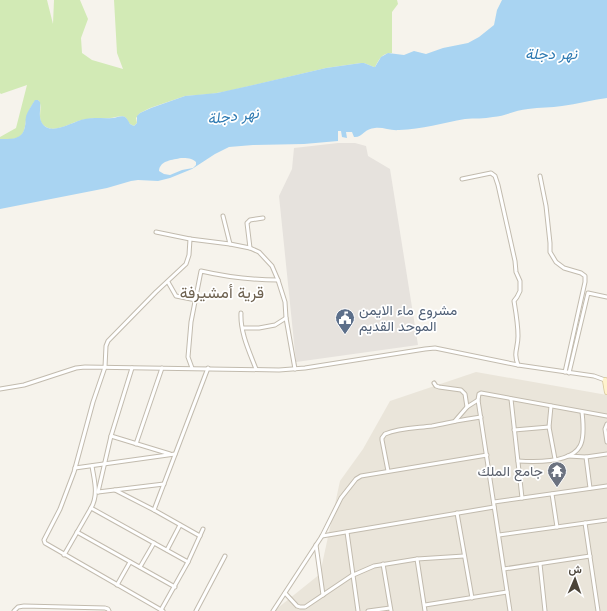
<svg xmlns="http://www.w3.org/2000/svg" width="607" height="611" viewBox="0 0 607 611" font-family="Jost,Vazirmatn,sans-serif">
  <rect width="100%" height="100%" fill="#f6f3ec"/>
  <path fill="#eae5da" d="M476,372L607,395V611H274L320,574L340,481L363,449L390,401Z"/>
  <path fill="#e6e2dd" d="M338,143H355L366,146L368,156L390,169L418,345L296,362L279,196L292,169L294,148Z"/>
  <path fill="#d2eab5" d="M0,0H47L53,24L54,0H80L88,19L81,38L82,53L92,60L123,69L117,53L114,0H397L398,4L392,12V53C382,53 379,59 375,67H374L364,63H361L326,68L228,91L211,94L185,96L150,108L140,113L136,118L137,123L134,126L130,124C128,122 127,118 125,117C121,115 114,118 110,118C105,119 101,118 97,118C92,118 87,119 82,120C72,122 56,133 46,127C34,120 45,107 38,100L34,102C32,106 29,109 28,113C26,117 26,122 25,126C23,141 12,139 0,139V137L16,128L27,85L1,94L0,93Z"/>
  <path fill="#a9d4f2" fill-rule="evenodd" d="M502,0H607V98C592,100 577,104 562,106C551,108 540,107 528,109C516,110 505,116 493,117C484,119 475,118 465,119C443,123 422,129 399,130C391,131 383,127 375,128C365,128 362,138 354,137L352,132H346L347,138L342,137L341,131H338V141L304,144L253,145L229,147L215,154L192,169L170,178L158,181L138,180L131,181L107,188L0,209V139C11,139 23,140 25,126C26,123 25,120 26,117C26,114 33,103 35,100H38L40,102C41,109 38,116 42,123C51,137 73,121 85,119C94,117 103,119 113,118C116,118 122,115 125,117C127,118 129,122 130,124L134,126L137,123V116L140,113L151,108L185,96L217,93L253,85L326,68L361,63H364L374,67H375L381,57L388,53L404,55L414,51L426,54L443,48L468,43L479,37L494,25L497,10ZM181,158C187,158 192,158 196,162V165L193,168L182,170L170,175L164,174L159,171C160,160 173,160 181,158Z"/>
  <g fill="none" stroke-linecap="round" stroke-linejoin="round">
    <g stroke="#c2bbae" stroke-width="5">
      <g id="street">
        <path d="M540,176L546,206L550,243V252L556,262L564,268L581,273L585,276V282L565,372"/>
        <path d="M462,179L491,173L495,176L498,185L515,261L516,272L520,281V291L517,297L514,301C516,313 518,324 518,336C518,349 513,352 518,365L594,376L605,380"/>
        <path d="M223,216L230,244"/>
        <path d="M156,232L190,239"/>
        <path d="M250,248L247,223L250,220L263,218"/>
        <path d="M168,282L176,296L196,300"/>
        <path d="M241,313C240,332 249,351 256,369"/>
        <path d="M243,328H259L275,325L286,318"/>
        <path d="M192,368L188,357L191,322L201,271C227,277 252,280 278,280"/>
        <path d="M569,373L588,293L607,297"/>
        <path d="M434,383L436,386L439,387L461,390L465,394L467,407"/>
        <path d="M0,389L24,385L76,368L85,367L279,370L305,368L425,349L435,348L518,365"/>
        <path d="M511,399L522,498"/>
        <path d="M551,406L549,427L555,459"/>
        <path d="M455,421L467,407L478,400"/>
        <path d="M607,424L605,429L607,442"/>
        <path d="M514,430L549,427"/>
        <path d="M111,436L170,454"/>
        <path d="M136,444L162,368"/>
        <path d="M568,456L586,457L590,488"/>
        <path d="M586,457L607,454"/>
        <path d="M518,461C534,462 571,463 580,446C585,437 583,421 582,412"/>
        <path d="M75,468L175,454"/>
        <path d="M388,471L382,440V438L385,434C399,428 417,428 432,426C448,423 464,419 481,417"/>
        <path d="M115,490L154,510L200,536"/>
        <path d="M98,492L111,436L132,368"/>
        <path d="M98,492L164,484"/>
        <path d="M552,494L557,527"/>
        <path d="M494,502L607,486"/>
        <path d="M91,508L188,562"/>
        <path d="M154,510L208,368"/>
        <path d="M457,513L472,598"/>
        <path d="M585,523L598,611"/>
        <path d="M77,532L175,587"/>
        <path d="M347,532L358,611"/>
        <path d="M499,535L607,520"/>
        <path d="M322,536L494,507"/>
        <path d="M316,545L323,595"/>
        <path d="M167,550L180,525"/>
        <path d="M64,555L91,508C99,494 94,480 92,466"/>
        <path d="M417,559L425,611"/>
        <path d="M383,564L391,611"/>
        <path d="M540,564L545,611"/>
        <path d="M140,567L154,543"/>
        <path d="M504,569L590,556"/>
        <path d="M117,585L130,562"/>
        <path d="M285,593L297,606L300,607H305L351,576L374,566L417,559L464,556"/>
        <path d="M425,605L507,592"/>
        <path d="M161,610L188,562L203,529"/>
        <path d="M14,611L18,607L24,606L105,608L108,609L109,611"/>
        <path d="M163,611L45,543L44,540L60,509L74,472L93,402L105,367L106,346L108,341L156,292L186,264L189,255L190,239L230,244L250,248L259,252L272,266L278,280L285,302L286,318L295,369"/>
        <path d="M196,611L225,556"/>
        <path d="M273,611L322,536L341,498L356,479L361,476L487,455"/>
        <path d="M368,611L390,608"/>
        <path d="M510,611L478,400L479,394L481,393L607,416"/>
      </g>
    </g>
    <g stroke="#d6c79b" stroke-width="6">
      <path id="secondary" d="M605,380L607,392"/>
    </g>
    <use href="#street" stroke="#fff" stroke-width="3"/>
    <use href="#secondary" stroke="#fff3cd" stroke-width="4.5"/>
  </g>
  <defs>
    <g id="civic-pin" transform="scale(1)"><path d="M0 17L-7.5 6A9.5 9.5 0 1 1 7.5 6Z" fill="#5c6f8a" stroke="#fff"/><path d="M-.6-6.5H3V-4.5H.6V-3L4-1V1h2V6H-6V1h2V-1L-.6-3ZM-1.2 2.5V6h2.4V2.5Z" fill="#fff"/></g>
    <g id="temple-pin" transform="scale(1)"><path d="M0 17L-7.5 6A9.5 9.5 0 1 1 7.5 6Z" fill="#6b7280" stroke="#fff"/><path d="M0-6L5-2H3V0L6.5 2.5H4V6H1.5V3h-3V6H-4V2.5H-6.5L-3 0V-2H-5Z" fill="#fff"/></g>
  </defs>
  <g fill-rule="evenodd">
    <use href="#civic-pin" x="345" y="318"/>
    <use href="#temple-pin" x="557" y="471"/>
  </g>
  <g text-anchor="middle" stroke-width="3.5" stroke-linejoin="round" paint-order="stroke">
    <g font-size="14" fill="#4e5e75" stroke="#fff" text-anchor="start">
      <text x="359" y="315">مشروع ماء الايمن<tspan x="359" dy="16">الموحد القديم</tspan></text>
    </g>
    <g font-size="14" fill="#5b616d" stroke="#fff" text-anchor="end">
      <text x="543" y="476">جامع الملك</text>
    </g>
    <g font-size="15" font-style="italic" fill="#2e7ab2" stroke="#fff">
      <text x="551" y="59">نهر دجلة</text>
      <text transform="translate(233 116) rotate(-7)" y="5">نهر دجلة</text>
    </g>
    <g font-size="16" fill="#6e6250" stroke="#fff">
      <text x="222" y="298">قرية أمشيرفة</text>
    </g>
  </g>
  <g transform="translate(575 579) rotate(2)" stroke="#ffffff" stroke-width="3" paint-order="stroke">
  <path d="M0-3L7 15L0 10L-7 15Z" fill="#4b4439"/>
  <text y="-6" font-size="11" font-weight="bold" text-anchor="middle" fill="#4b4439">ش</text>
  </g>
</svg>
